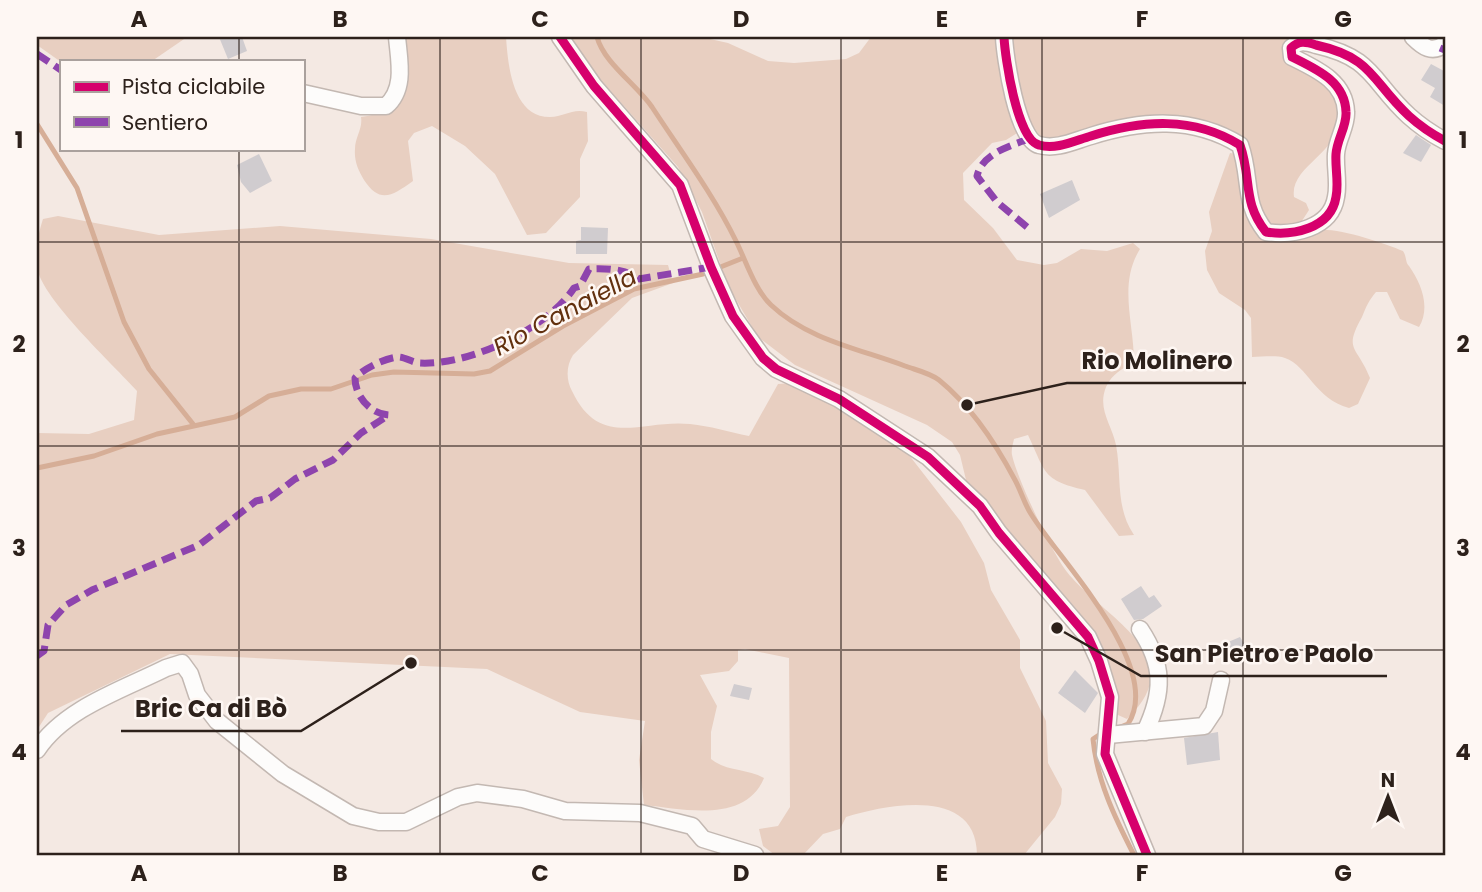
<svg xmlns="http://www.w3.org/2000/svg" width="1482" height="892" viewBox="0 0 1482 892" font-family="Poppins,sans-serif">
  <rect width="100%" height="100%" fill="#f4e9e3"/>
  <g fill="#e8cfc1">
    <path d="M37,37H187L152,61L61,62L37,45Z"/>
    <path d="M401,37H506C508,64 512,117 550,117C564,117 572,108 587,112L588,141L580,159V197L546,233L527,235L495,174L465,146L432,126L414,133L408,141L413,181C392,196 380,204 364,180C358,170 354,161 355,149C355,137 363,129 361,117C416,109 402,82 401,37Z"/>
    <path d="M570,37H701L728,43L768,61L794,63L846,59L859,53L871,37H1292L1284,49C1299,61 1318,72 1331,86C1335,91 1336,99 1338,106C1349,152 1289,163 1294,197L1306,203L1309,210L1298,227L1271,229L1261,221L1250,146L1224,127L1177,118L1049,141L1019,132L1006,140L992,143L963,173L964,200L993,228L1017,260L1044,265L1057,263L1081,249L1107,251L1133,243L1140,249C1118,284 1134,323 1134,362C1122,369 1112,374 1106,387C1097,409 1112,425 1116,445C1122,477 1115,507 1134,535L1119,536L1085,490C1042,480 1046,473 1028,435L1014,439C1013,444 1011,449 1012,455C1017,478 1052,553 1067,572C1103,618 1194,655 1127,719L1118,715L1115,685L1101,649L1078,611L967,484L960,455L952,442L927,425L795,365L758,337L728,286L702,212L678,167L600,79L579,54Z"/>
    <path d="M1230,153L1236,154L1245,213L1259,237C1282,245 1295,234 1317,230C1337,227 1385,243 1403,251C1407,257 1405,262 1409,266C1421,283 1431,307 1419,327L1400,319L1387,292H1376C1369,300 1366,307 1362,317C1343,351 1357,345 1370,378L1358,404L1349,408C1315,399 1308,366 1285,358C1276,355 1262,357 1252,357L1251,318L1245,310L1219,293L1207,270L1205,251L1212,231L1209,212Z"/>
    <path d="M58,216L159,235L280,226L431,239L569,263L668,265L673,283L632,298L573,355C566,366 566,380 572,391C600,450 642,419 690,424C710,426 729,432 749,436L778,384L792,383L864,421L909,455L961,522L984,563L991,590L1020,640V668L1046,721L1048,763L1062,789L1061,804L1055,817L1024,855H977C977,787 889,804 846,817L840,829L823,834L803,855H775L763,846L759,829L778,826L790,807L789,658L745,649L738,650V661L729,671L700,675L717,706L711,732V759C727,772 746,768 764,778C745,824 683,809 644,805L639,760L645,721L580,712L487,669L170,654L48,713L37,730V433L89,434L134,420L137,391C113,364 43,300 37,268C34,251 38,235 43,219Z"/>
  </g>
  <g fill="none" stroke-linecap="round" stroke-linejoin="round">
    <g stroke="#d6ae97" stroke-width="5">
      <path d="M597,37C604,63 636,84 652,107C680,150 713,194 736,241C746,261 755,290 771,305C808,340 860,349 905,366C916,370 930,373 939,380C971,406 996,444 1015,480C1021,491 1024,503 1031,514C1059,560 1165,667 1128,724L1118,728"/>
      <path d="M37,124L77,188L124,322L149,369L193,424"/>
      <path d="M37,468L94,456L157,434L235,417L269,396L301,389H331L372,375L394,372L474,374L490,371L563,326L634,289L703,274L743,258"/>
      <path d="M1105,731L1093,739C1097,781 1115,818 1134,855"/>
    </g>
  </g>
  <g fill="#d0cccf">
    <path d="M219,37H242L247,51L228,59Z"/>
    <path d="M1431,64L1444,71L1445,68V106L1430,97L1435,88L1421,80Z"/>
    <path d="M1416,135L1431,145L1421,162L1403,153Z"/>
    <path d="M259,154L272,181L250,193L241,182L237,165Z"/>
    <path d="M1072,180L1080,200L1049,218L1040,194Z"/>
    <path d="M581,227L608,228L607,254H576V241L581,240Z"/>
    <path d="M1141,586L1149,598L1154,595L1162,606L1143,619L1134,620L1121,599Z"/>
    <path d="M1240,637L1250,653L1231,663L1221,645Z"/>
    <path d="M1075,670L1098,693L1085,713L1058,693Z"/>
    <path d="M734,684L752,688L749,700L730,696Z"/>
    <path d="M1218,732L1220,760L1187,765L1184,738Z"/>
  </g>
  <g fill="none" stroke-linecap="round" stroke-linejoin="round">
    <g stroke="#c3b8b2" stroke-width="19">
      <g id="minor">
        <path d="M560,37L594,86L680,185L711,267L733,316L763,358L776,369L839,399L928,457L980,506L999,533L1088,637L1099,661L1110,697L1105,754L1147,855"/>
        <path d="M1004,37C1005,57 1017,140 1039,145C1056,150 1074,141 1091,136C1142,120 1193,116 1240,145C1252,179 1242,202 1266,232C1292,236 1331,229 1336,197C1339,183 1335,168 1336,154C1337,139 1347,126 1346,112C1345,81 1316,69 1292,57L1291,48C1299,40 1306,42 1316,45C1374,58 1371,81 1409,116C1420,126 1432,134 1445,141"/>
        <path d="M1413,37C1423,47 1432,54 1445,44"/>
        <path d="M303,93L361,106H386C406,89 399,60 397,37"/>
        <path d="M1140,629C1164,665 1164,692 1145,732"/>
        <path d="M1108,735L1204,726L1214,711L1221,680"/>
        <path d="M37,750C65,708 122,690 166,668L182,663L190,674L197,695L217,721L283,774L353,816L379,822H406L458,797L477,793L523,799L565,811L640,813L692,826L703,839L755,855"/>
      </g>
    </g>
    <use href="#minor" stroke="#fdfcfb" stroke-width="16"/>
    <g stroke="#8e44ad" stroke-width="7" stroke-dasharray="14 7" stroke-linecap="butt">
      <path d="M1440,48L1445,50"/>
      <path d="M37,54L61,70"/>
      <path d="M1027,227L997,202L977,176C982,154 1009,146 1029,139"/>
      <path d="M37,656L44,651L48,625L66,605L92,590L199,545L256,501L270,498L295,479L333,460L361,433L389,415C370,414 355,396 355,378C363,369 385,358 398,357C405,357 411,362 419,363C469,366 547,329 574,288L580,286L589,269C605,268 626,269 639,279L711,267"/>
    </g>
    <g stroke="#fef7f3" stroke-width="13">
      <g id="cycleway">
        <path d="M560,37L594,86L680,185L711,267L733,316L763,358L776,369L839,399L928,457L980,506L999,533L1088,637L1099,661L1110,697L1105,754L1147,855"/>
        <path d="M1004,37C1005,57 1017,140 1039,145C1056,150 1074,141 1091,136C1142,120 1193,116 1240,145C1252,179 1242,202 1266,232C1292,236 1331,229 1336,197C1339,183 1335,168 1336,154C1337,139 1347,126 1346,112C1345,81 1316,69 1292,57L1291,48C1299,40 1306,42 1316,45C1374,58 1371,81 1409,116C1420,126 1432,134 1445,141"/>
      </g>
    </g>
    <use href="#cycleway" stroke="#d6006c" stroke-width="9"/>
  </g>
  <path fill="none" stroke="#2d211b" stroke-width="2" stroke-opacity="0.55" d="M239,37V61M440,37V855M641,37V855M841,37V855M1042,37V855M1243,37V855M239,149V855M37,242H1445M37,446H1445M37,650H1445"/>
  <g text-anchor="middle" stroke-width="5" stroke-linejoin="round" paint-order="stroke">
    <g font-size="24" font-style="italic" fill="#62300e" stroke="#fef7f3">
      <text transform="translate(565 312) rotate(-28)" y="8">Rio Canaiella</text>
    </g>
  </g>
  <path fill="none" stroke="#2d211b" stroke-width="2.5" d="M967 405L1067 383H1246M1057 628L1141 676H1387M411 663L301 731H121"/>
  <g fill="#2d211b" stroke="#fef7f3" stroke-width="2.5">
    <circle cx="967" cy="405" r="7"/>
    <circle cx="1057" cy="628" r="7"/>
    <circle cx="411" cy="663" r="7"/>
  </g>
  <g font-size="24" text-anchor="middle" font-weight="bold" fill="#2d211b" stroke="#fef7f3" stroke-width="5" stroke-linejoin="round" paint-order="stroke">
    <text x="1157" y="369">Rio Molinero</text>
    <text x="1264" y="662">San Pietro e Paolo</text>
    <text x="211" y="717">Bric Ca di Bò</text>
  </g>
  <rect width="1482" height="892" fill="none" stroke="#fef7f3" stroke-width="77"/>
  <rect x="60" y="60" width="245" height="91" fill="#fef7f3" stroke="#aaa19d" stroke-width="2"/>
  <rect x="74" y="82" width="35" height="10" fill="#d6006c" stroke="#aaa19d" stroke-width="2"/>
  <text x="122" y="94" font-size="21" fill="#2d211b">Pista ciclabile</text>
  <rect x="74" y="117" width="35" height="10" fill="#8e44ad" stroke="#aaa19d" stroke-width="2"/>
  <text x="122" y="130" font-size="21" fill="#2d211b">Sentiero</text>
  <g transform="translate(1388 797)" stroke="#fef7f3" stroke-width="5" paint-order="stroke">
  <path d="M0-5L12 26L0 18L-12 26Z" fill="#2d211b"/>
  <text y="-10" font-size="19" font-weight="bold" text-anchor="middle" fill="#2d211b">N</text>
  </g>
  <rect x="38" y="38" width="1406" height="816" fill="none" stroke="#2d211b" stroke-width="2.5"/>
  <g font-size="23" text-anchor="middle" font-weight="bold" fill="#2d211b">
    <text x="139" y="27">A</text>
    <text x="340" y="27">B</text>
    <text x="540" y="27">C</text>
    <text x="741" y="27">D</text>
    <text x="942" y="27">E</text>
    <text x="1142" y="27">F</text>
    <text x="1343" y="27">G</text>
    <text x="19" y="148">1</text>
    <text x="1463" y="148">1</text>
    <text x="19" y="352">2</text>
    <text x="1463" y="352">2</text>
    <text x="19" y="556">3</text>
    <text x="1463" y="556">3</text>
    <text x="19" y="760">4</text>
    <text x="1463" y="760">4</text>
    <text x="139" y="881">A</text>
    <text x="340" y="881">B</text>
    <text x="540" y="881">C</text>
    <text x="741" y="881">D</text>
    <text x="942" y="881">E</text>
    <text x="1142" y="881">F</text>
    <text x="1343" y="881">G</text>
  </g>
</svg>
